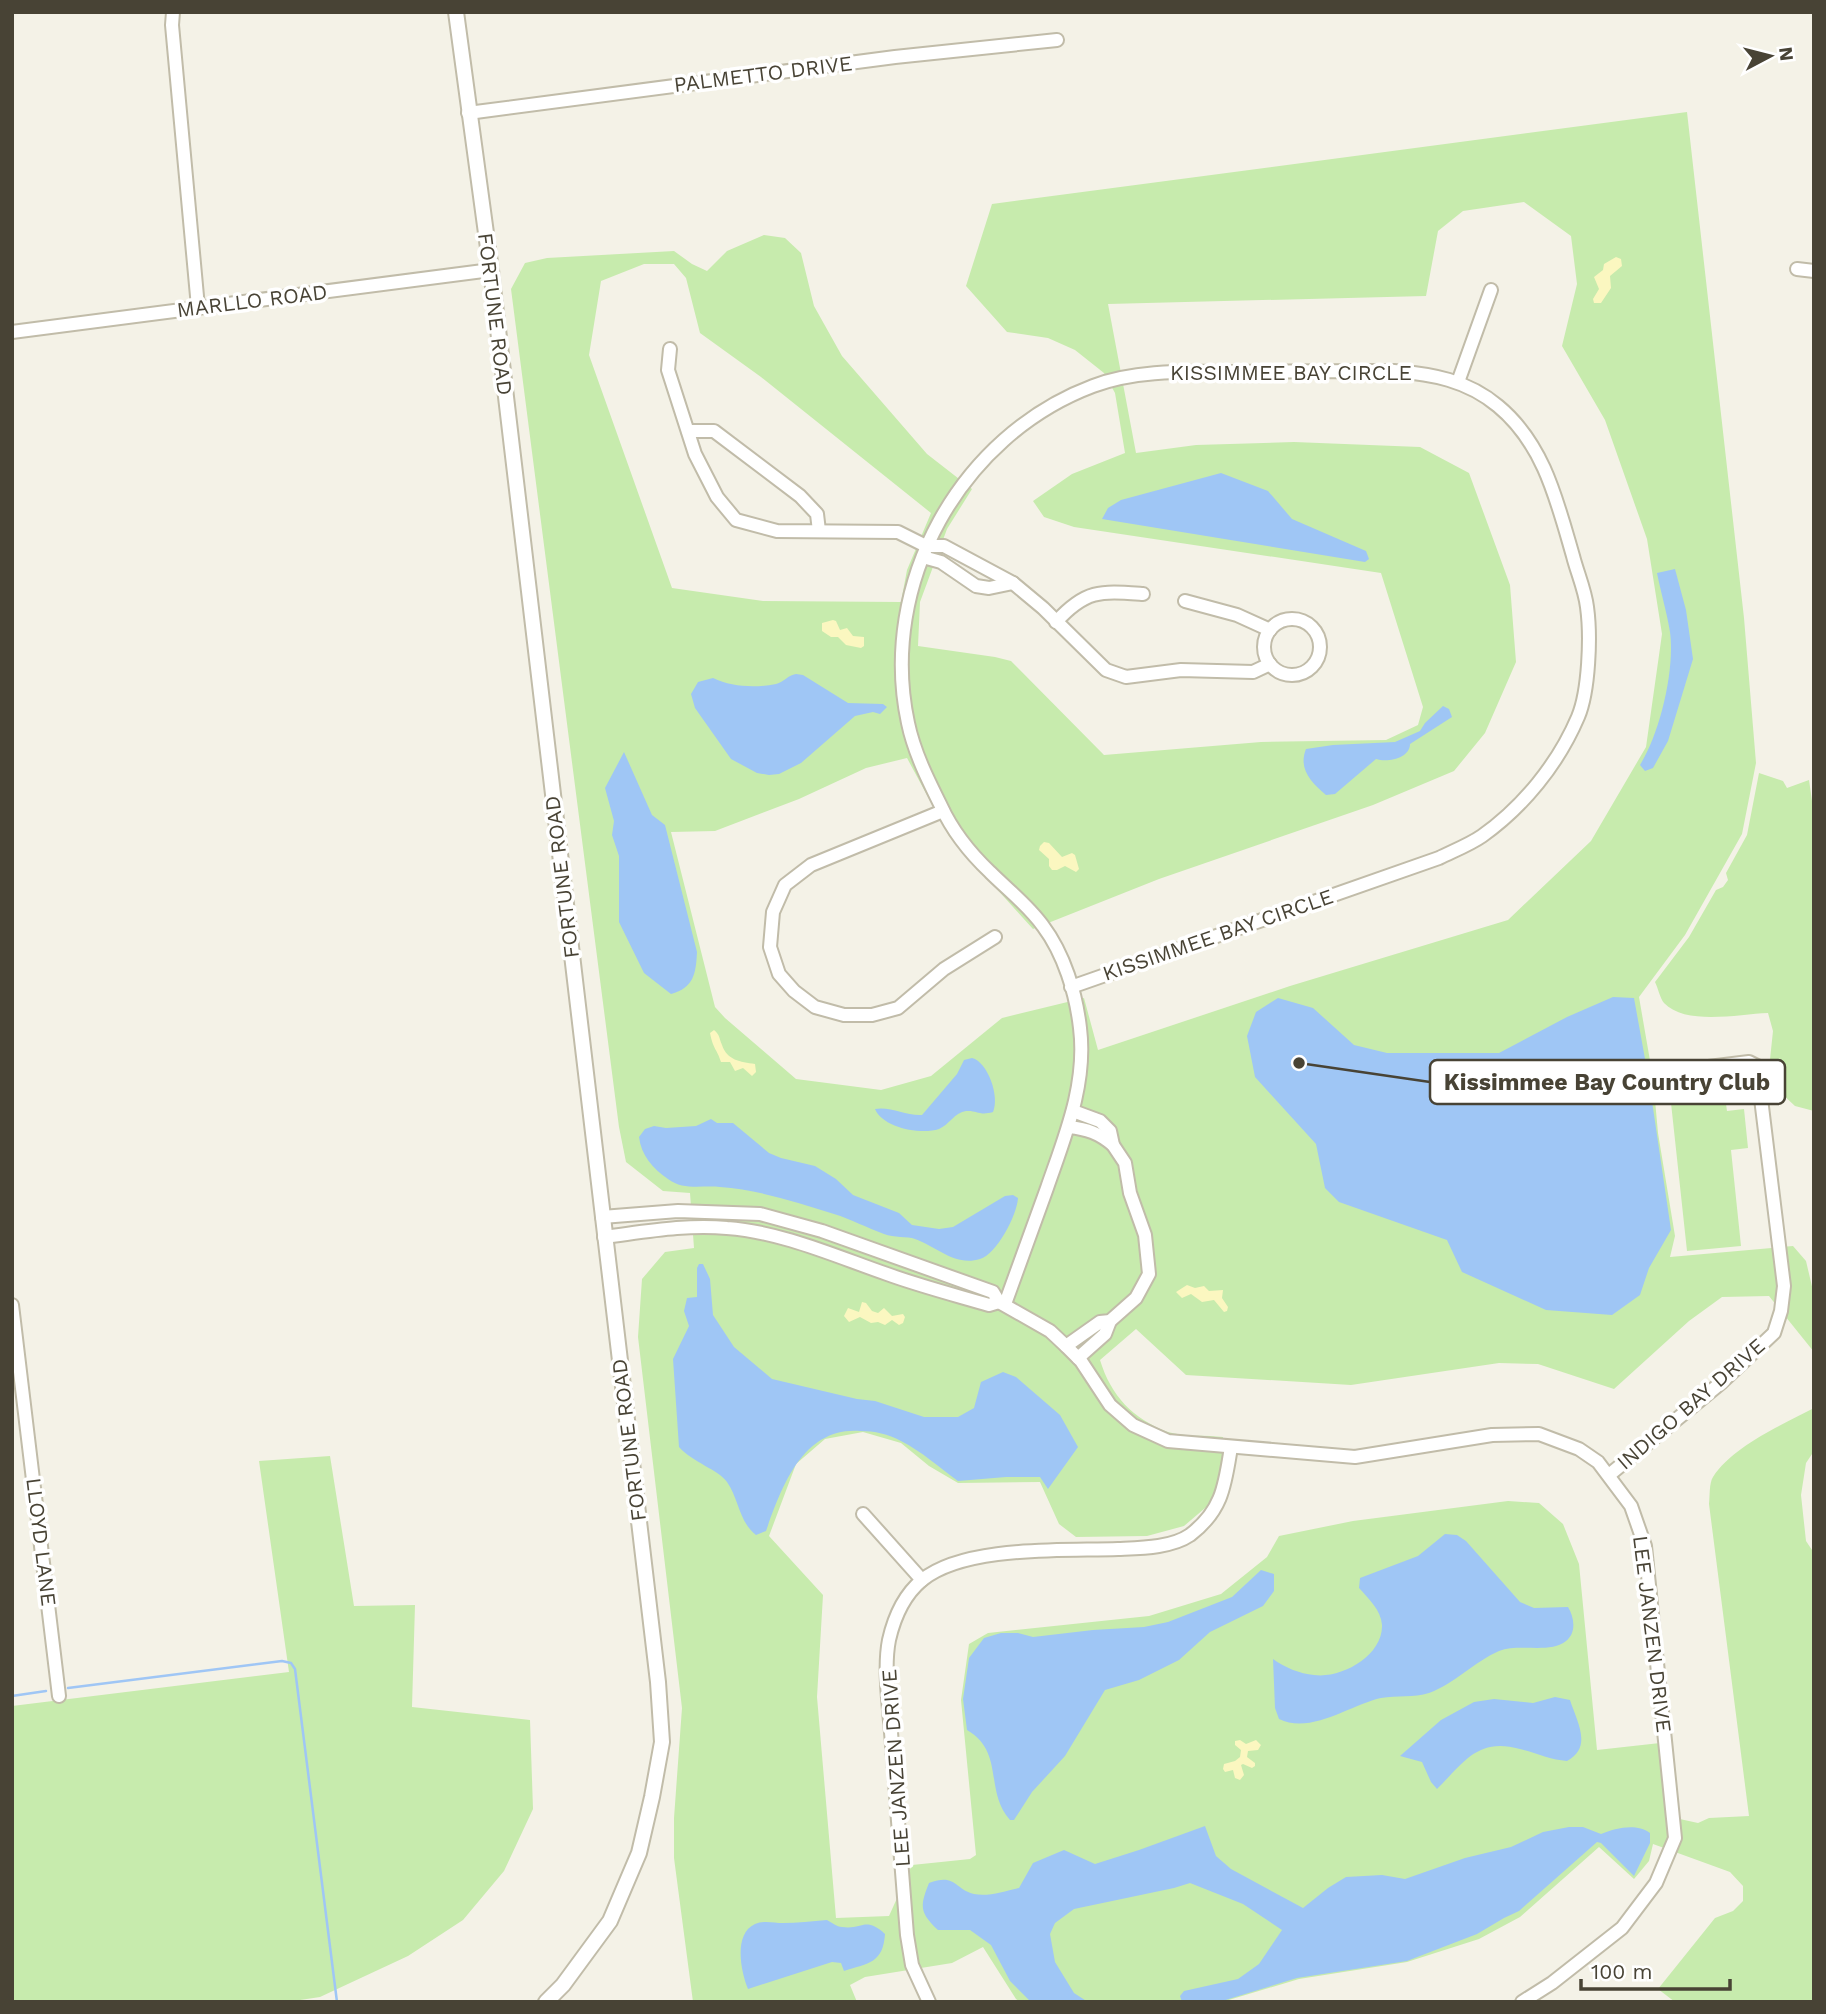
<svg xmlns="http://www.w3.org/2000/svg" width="1826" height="2014" viewBox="0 0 1826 2014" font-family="'Work Sans',sans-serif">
  <rect width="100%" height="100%" fill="#f4f2e7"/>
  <g fill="#c7ebad" fill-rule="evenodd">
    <path d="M1687,112L1744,618L1756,763L1742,834L1685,935L1639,997L1653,1078L1658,1133L1675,1236L1670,1257L1793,1246L1806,1261L1814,1295V1352L1769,1296L1722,1297L1689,1321L1614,1389L1538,1364L1499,1363L1351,1385L1186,1375L1136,1329L1100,1360C1111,1396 1133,1419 1168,1432C1184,1437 1206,1435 1223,1437L1222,1468L1211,1503L1184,1526L1147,1536L1076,1537L1059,1524L1040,1482L958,1483L929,1466L901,1443L863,1432L825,1439L796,1464L769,1536L823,1595L817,1697L836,1918L889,1916L912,1865L970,1859L976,1855L961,1700L969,1644L988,1633L1149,1616L1221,1594L1267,1557L1279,1536L1353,1521L1508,1501L1539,1503L1563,1524L1579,1564L1597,1750L1660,1743L1666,1816L1698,1823L1709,1818L1749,1816L1709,1504C1710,1496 1709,1483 1713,1477C1733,1446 1782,1425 1814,1408V1451L1806,1463L1801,1495L1806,1541L1814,1553V2002H1675L1658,1989L1715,1918L1733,1911L1743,1901V1886L1730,1872L1653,1844L1649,1861L1634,1879L1599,1847L1520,1917L1479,1939L1407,1962L1299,1979L1222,2002H1020L1016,1999L983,1947L952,1963L865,1977L850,1985L857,2002H693L674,1858V1818L682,1708L638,1337L642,1279L665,1252L694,1248L690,1193L663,1191L626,1162L619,1127L511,289L525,263L547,258L674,251L692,264L707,271L727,251L764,235L785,238L801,253L814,306L842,356L927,454L972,489L947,529L920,602L918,646L995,657L1011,661L1104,755L1261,742L1386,740L1418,725L1423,707L1381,573L1074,527L1044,517L1033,501L1072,474L1125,453L1115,393L1104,373L1075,350L1048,338L1007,332L966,286L992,204ZM1524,202L1571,236L1577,284L1562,346L1605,420L1647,539L1662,634L1646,747L1591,841L1508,920L1290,986L1098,1050L1084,998L1002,1018L931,1076L881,1090L796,1079L725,1018L715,1007L671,832L715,831L799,799L866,768L907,758L949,836L1033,929L1159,879L1373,805L1454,771L1485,733L1516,662L1510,585L1469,473L1420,447L1294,442L1196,445L1136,453L1108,304L1426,296L1438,231L1463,211ZM644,264H674L686,278L700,333L761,377L931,513L907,570L901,602L763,601L672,588L589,355L601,281Z"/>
    <path d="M1759,773L1783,781L1787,788L1809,780L1814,815V1111L1795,1106L1781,1093L1769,1069L1773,1031L1768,1013C1739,1014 1686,1026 1664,1003C1660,998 1658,988 1655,982L1689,937L1716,890L1723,887L1728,880L1726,873L1747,835Z"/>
    <path d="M1725,1097L1727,1111L1744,1109L1748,1148L1731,1150L1741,1246L1687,1251L1671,1103Z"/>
    <path d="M330,1456L354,1606L415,1605L412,1707L530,1720L533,1809L504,1871L463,1920L408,1956L320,1997L287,2002H12V1706L289,1672L259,1461Z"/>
  </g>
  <g fill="#fbf7c0">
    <path d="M1616,257L1621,259L1622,266L1610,276L1611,288L1601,303H1594L1593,299L1599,289L1594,277L1603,270L1604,264Z"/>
    <path d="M833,620L836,621L840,630L847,628L853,636L864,637V646L861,648L846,645L838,637H831L822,631V623Z"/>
    <path d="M1044,842L1049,843L1062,857L1072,853L1075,855L1079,869L1076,872L1065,866L1057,870H1052L1049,866V859L1039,850L1040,846Z"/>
    <path d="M714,1030C720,1035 719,1038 722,1045C727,1060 740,1062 755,1064L756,1072L752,1076L743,1068L735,1071L730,1062H721C717,1049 713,1049 710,1033Z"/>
    <path d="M1187,1285L1195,1288L1204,1286L1209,1291L1223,1290L1222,1298L1228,1307L1227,1311L1224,1312L1214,1300L1202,1302L1191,1294L1182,1298L1176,1292Z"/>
    <path d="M862,1302L866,1303L872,1311L878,1313L884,1308L892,1316L903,1314L905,1317L903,1323L899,1325L892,1320L885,1325L878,1322L871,1323L860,1317L849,1322L844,1316L848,1308L859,1312Z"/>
    <path d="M1240,1740L1246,1744L1256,1740L1261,1745L1258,1750L1248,1751L1247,1757L1255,1763V1766L1252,1768L1243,1764L1241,1765L1244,1775L1240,1780L1235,1778L1233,1770L1225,1772L1223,1769L1224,1764L1235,1761L1240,1757L1241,1750L1235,1745V1741Z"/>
  </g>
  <g fill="#9fc6f5">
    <path d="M1221,473L1268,491L1292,519L1366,551L1369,559L1365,562L1102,519L1108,508L1121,500Z"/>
    <path d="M1675,569L1686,610L1693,659L1668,741L1653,768L1645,771L1640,765C1660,733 1675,670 1670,632C1667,613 1661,593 1657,573Z"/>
    <path d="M796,674L803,675L848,703L883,704L887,707L880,714L873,712L855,716L801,763L779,774L769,775L757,773L731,759L695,708L691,694L698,682L713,678C732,687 755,688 776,684C784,682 788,675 796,674Z"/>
    <path d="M1443,706L1449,709L1452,717L1410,744C1410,758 1388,763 1376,759L1335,794L1326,795C1311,782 1298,769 1306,749L1333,745L1395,742L1420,731L1425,723Z"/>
    <path d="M624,752L652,815L665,825L697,952C696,973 694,988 671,994L644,973L619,922V856L612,835L614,821L605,788Z"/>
    <path d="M1613,997L1634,998L1649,1081L1671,1230L1649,1268L1640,1295L1612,1315L1546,1310L1462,1272L1447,1240L1339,1202L1325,1188L1316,1144L1255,1077L1247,1036L1256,1012L1278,998L1313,1008L1354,1045L1387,1053H1499L1567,1017Z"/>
    <path d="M972,1058C988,1062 1000,1097 993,1112C979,1116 977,1110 966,1111C955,1112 949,1125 939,1129C921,1135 883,1128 875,1109C890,1106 906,1116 922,1115L957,1074L964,1060Z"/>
    <path d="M711,1119L717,1123H733L769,1153L781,1158L815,1166L836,1179L853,1195L899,1213L912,1225L939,1229L953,1227L1005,1196L1013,1195L1018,1198C1017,1215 997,1254 980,1259C955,1267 936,1246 915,1239C907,1236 894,1238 884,1234C867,1228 851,1219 834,1214C797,1202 759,1190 720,1187C702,1185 684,1191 668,1179C653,1169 641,1155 639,1137L645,1129L654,1126L666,1128L696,1126Z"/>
    <path d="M699,1264H703L710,1279L713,1315L734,1347L772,1379L857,1399L875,1401L924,1417H958L974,1408L981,1382L1003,1372L1016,1377L1060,1415L1078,1447L1048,1489L1040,1477H1006L958,1481C940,1468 921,1451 901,1441C888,1434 875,1431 860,1431C803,1427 782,1486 766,1531L756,1535C739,1522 739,1499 727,1482C719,1470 692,1462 679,1447L673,1359L689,1326L684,1311L687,1298L697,1297V1268Z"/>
    <path d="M1445,1534L1457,1535L1466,1541L1520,1602L1534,1608L1568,1607C1574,1617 1577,1632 1566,1641C1551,1654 1519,1643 1499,1651C1474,1662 1454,1684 1429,1693C1414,1698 1397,1695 1381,1698C1352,1704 1311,1735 1279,1719L1275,1708L1273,1659C1284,1667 1300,1674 1314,1675C1341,1679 1383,1656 1382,1625C1381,1610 1368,1598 1359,1588L1360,1578L1418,1556Z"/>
    <path d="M1261,1570L1274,1574V1591L1263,1606L1210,1632L1179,1660L1139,1680L1105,1690L1065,1756L1032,1792L1014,1820H1010C984,1791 1005,1752 967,1730L963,1699L969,1658L984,1638L1001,1633H1018L1033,1637L1093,1630L1144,1627L1168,1622L1232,1597Z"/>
    <path d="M1555,1697L1570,1700C1577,1722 1593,1747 1567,1761C1551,1760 1536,1753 1520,1749C1478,1737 1464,1762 1437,1789L1431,1782L1422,1762L1400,1756L1441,1720L1474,1702L1494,1699L1533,1703Z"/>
    <path d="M1205,1826L1216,1856L1231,1869L1303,1908L1328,1888L1346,1877L1382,1875L1405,1879L1465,1858L1511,1847L1543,1832L1569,1827H1583L1601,1834C1616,1828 1636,1823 1650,1833V1843L1634,1876L1601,1843L1597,1842L1519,1911L1504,1918L1477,1934L1407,1961L1297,1978L1219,2002H1182L1180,1996L1184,1991L1238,1979L1259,1964L1282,1930L1243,1904L1190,1883L1174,1888L1074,1909L1055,1923L1050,1934L1055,1962L1074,1993L1088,2002H1031L1010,1981L991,1945L970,1930H938C919,1912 920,1906 929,1883C956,1873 954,1889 974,1894C988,1897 1005,1891 1019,1888L1033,1863L1064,1850L1095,1864L1139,1850Z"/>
    <path d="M827,1920C831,1922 837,1927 842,1927C863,1930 865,1916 885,1934C883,1963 869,1963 844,1971L841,1963L832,1962L748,1989C741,1972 733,1934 755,1924C764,1920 774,1923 783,1923C797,1923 812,1921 827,1920Z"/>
  </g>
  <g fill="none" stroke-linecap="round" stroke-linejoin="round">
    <g stroke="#9fc6f5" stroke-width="2.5">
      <path d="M68,1688L282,1661L291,1663L295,1669L337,2002"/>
      <path d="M12,1696L46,1691"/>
    </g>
    <g stroke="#c1bca9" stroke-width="16">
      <g id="minor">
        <path d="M173,12L172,25L198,307"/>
        <path d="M468,113L895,57L1057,40"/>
        <path d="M1797,269L1814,271"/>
        <path d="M12,332L491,270"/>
        <path d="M670,349L668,370L695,454L717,497L736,520L777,531L898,532L926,546H944L1013,583L1043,608L1106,670L1126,677L1181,670L1253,672L1270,664"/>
        <path d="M1458,382L1491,290"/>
        <path d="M688,431H714L800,496L817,514L819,531"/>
        <path d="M923,557L941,562L976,586L989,588L1013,583"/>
        <path d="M1185,601L1237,615L1270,630"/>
        <circle cx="1292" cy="647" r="28"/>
        <path d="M1056,622C1086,589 1101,591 1143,594"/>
        <path d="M943,811L811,865L785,885L773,912L770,947L779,974L794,991L815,1007L844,1015H872L898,1008L944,969L995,937"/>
        <path d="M1069,1127C1087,1129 1099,1133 1113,1145"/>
        <path d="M602,1217L678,1211L760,1214L822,1231L993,1292L999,1302L1050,1331L1066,1346L1081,1361L1110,1405L1133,1425L1168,1441L1355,1457L1492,1435L1539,1434L1579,1449L1598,1462L1631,1506L1645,1546L1675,1838L1656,1883L1622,1928L1552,1983L1522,2002"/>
        <path d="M604,1237C644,1232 686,1224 727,1228C782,1232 835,1256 887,1274C920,1286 955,1295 989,1305L999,1302"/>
        <path d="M1005,1304C1019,1265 1033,1226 1047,1188C1065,1136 1087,1084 1080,1028C1076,993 1064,954 1043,926C1028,905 1008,890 990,872C971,854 952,830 941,806C928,780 914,752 908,723C878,584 960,436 1093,386C1138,369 1189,372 1236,372C1289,371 1341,371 1394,371C1432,374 1467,380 1498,406C1544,444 1557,501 1573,556C1577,572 1585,590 1587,607C1591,636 1589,691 1578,717C1558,764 1523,807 1482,836C1469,845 1453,851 1439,858L1071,987"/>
        <path d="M12,1305L59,1696"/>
        <path d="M1066,1346L1100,1322L1110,1321L1136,1298L1149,1274L1145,1235L1130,1193L1125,1163L1113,1145L1110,1131L1100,1121L1073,1111"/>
        <path d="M1078,1358L1105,1334L1110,1321"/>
        <path d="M1609,1475L1722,1382L1774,1333L1781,1311L1784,1286L1757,1066L1749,1062L1692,1069"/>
        <path d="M863,1514L922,1580"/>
        <path d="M929,2002L912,1965L907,1935C902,1872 897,1809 892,1745C890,1714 883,1670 889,1640C894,1618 904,1595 922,1580C965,1545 1064,1551 1118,1549C1140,1548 1171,1548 1190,1535C1223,1510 1225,1484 1231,1447"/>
      </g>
    </g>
    <g stroke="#c1bca9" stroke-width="18">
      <path id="tertiary" d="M456,12L491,270L658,1682L662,1742L652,1797L639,1853L610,1921L563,1985L546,2002"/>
    </g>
    <use href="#minor" stroke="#fff" stroke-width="12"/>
    <use href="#tertiary" stroke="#fff" stroke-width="14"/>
  </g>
  <g text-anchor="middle" stroke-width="7" stroke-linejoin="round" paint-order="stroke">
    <g font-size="21" fill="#484335" stroke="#fff">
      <text transform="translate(763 74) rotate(-7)" y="7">PALMETTO DRIVE</text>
      <text transform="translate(252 301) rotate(-7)" y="7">MARLLO ROAD</text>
      <text transform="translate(495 314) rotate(83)" y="7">FORTUNE ROAD</text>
      <text x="1291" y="380">KISSIMMEE BAY CIRCLE</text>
      <text transform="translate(562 877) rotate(-97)" y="7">FORTUNE ROAD</text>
      <text transform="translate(1218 935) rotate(-19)" y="7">KISSIMMEE BAY CIRCLE</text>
      <text transform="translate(1691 1404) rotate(-41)" y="7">INDIGO BAY DRIVE</text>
      <text transform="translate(629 1440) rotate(-97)" y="7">FORTUNE ROAD</text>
      <text transform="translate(41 1542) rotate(83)" y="7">LLOYD LANE</text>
      <text transform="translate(1652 1634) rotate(83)" y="7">LEE JANZEN DRIVE</text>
      <text transform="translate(896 1768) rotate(-94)" y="7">LEE JANZEN DRIVE</text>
    </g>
  </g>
  <path fill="none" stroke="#484335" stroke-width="2.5" d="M1299 1063L1430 1082"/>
  <circle fill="#484335" stroke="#fff" stroke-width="2.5" cx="1299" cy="1063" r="7"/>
  <rect fill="#fff" stroke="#484335" stroke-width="2.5" x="1430" y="1060" width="355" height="44" rx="7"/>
  <g font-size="23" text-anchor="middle" font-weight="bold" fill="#484335">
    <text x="1607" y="1090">Kissimmee Bay Country Club</text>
  </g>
  <rect width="1826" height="2014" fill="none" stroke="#484335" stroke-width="28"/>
  <g transform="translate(1770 56) rotate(83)" stroke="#ffffff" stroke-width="5" paint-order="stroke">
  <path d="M0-5L12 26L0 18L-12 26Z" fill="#484335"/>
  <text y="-10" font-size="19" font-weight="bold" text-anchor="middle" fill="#484335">N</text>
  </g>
  <path d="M1581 1979v10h149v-10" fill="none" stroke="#484335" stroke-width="3.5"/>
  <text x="1591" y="1979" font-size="21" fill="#484335" stroke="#ffffff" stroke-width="5" paint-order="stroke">100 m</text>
</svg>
